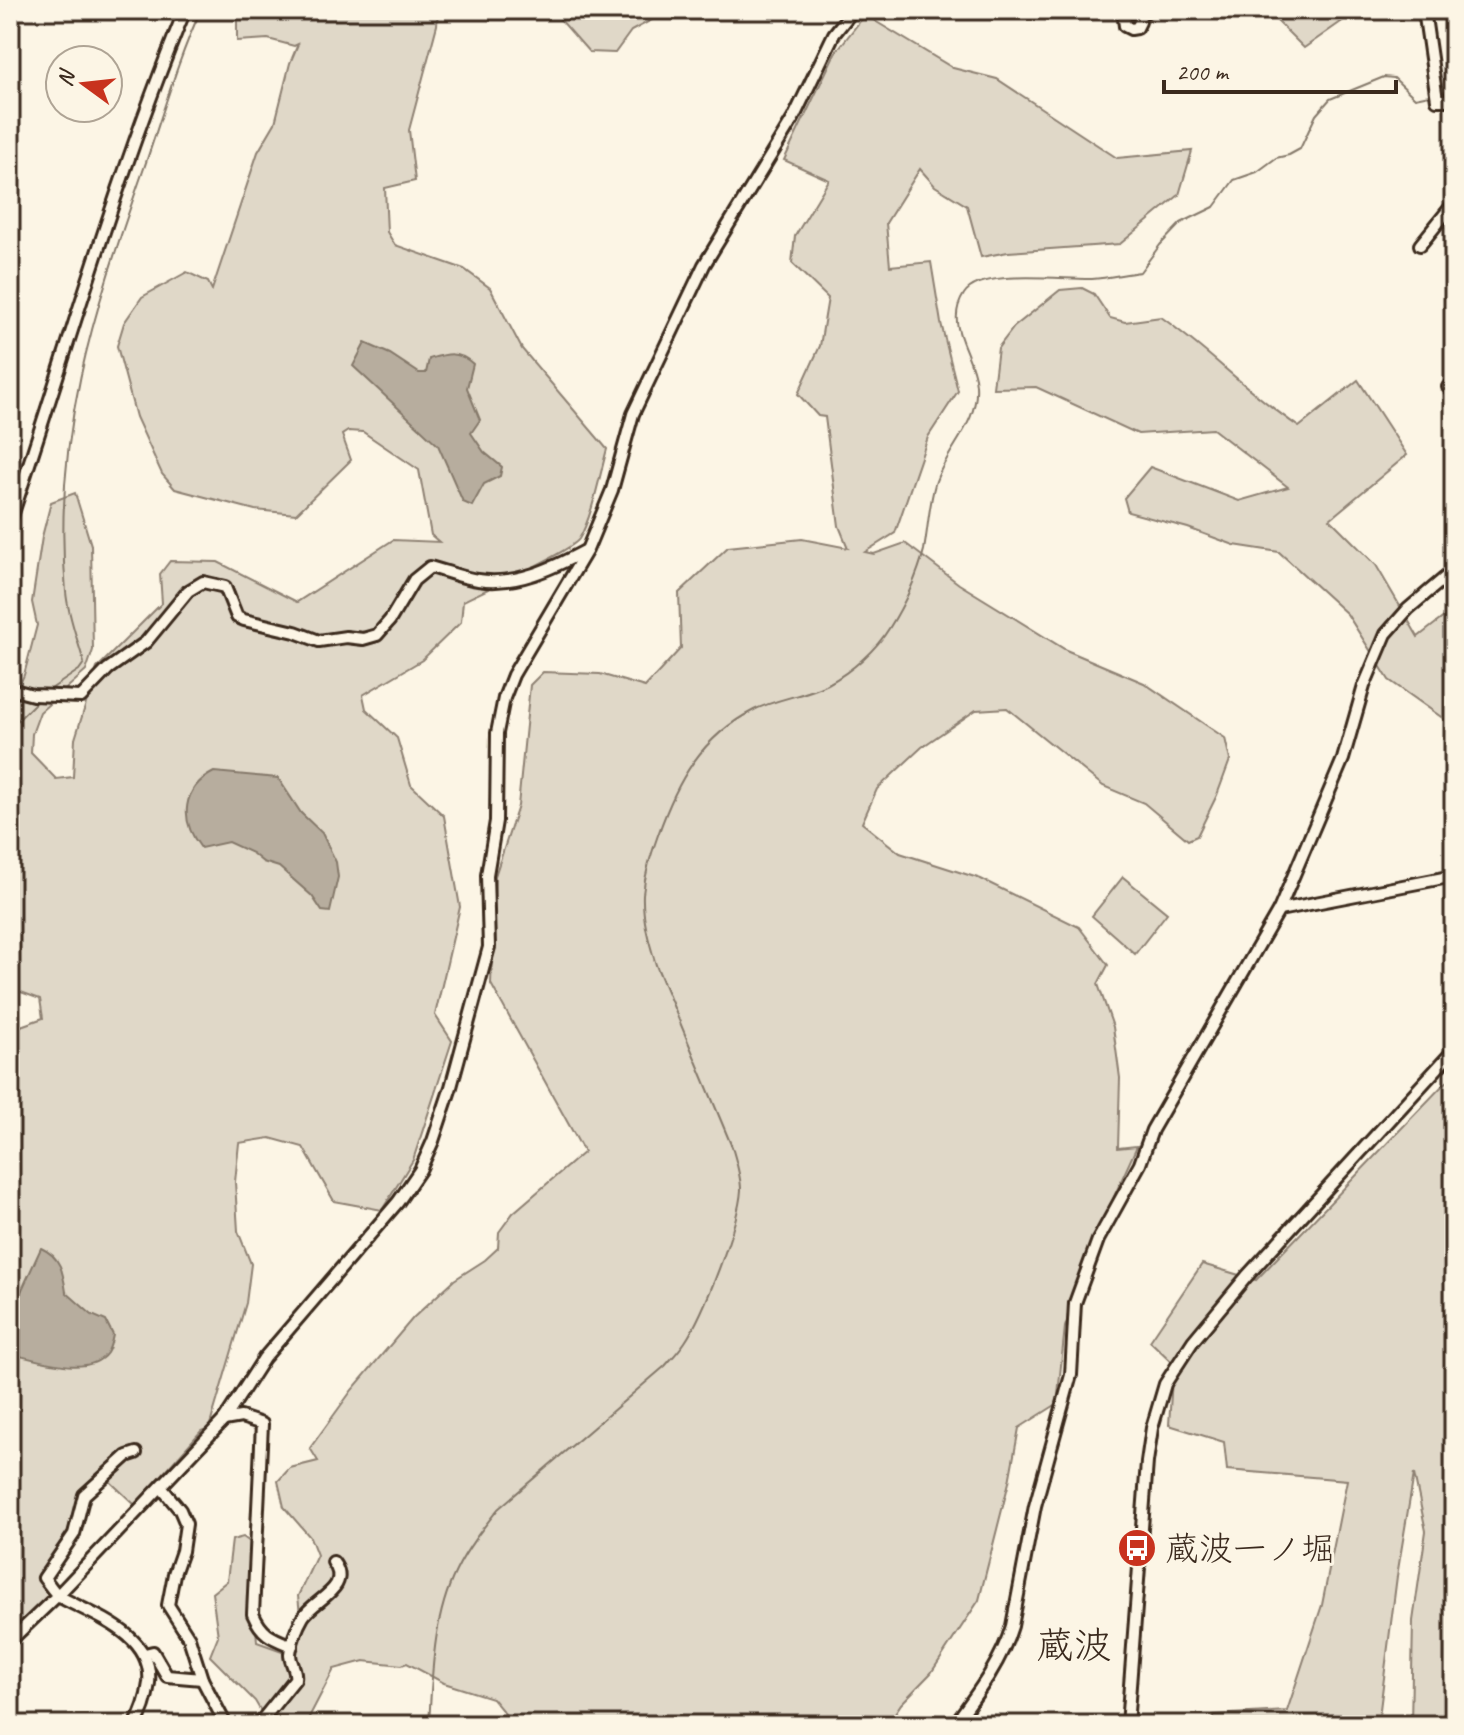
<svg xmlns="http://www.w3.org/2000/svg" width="1464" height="1735" viewBox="0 0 1464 1735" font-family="Caveat,'Klee One',sans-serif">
  <rect width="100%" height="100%" fill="#fcf5e5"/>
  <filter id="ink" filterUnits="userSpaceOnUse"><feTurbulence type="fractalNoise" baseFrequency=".0125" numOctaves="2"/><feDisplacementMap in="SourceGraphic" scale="16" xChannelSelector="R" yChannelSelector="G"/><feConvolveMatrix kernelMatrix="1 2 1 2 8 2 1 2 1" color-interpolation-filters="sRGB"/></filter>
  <g filter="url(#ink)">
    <g fill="#e0d8c8" stroke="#8e8173" stroke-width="2">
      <path d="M230,10H438L437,25L409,130L415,181L385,188L387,232L395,245L464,269L490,288L522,349L607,449C600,474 592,518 579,539C570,552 483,591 463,601L461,622L422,660L363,695L366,709L397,738L411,785L444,816L460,907L435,1015L452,1041L413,1160L382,1210L334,1201L303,1147L270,1138L239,1143L235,1182L238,1231L251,1264L246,1303L209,1428L201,1431L135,1505L101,1473L70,1532L41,1577L52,1593L10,1634V1034L18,1027L43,1018L40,999L10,988V706L24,675L37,625L32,602L42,537L51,502L75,493L91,545L93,650L86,671L40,712L32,734L31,753L56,779L73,777L75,739L97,668L162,603L160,574L170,561L218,562L297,602L393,540L439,542L431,535L419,470L363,432L348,431L342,435L351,460L296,514L255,510L175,489L162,474L136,417L117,346L124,323L142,297L187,272L208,282L212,290L258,152L275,123L290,63L298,44L294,46L268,39L237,41V18Z"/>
      <path d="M552,10H670L631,31L615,53L589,52Z"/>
      <path d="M1266,10H1358L1304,48Z"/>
      <path d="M865,15L953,68L997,79L1117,158L1192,151L1179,195L1120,244L1008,252L981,257L967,206L935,186L920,169L886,223L890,266L931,262L941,323L958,391L928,437L895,533L865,552L874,554L905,543L959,584L1066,650L1144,683L1225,738L1230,760L1217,795L1197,836L1188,840L1144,803L1103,786L1007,708L976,710L922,747L877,789L862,823L900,853L981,879L1079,927L1108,965L1098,984L1113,1027L1120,1078L1118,1148L1137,1146L1097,1234L1065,1327L1057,1404L1019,1428L1009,1482L979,1600L931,1673L901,1704L887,1725H514L492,1698L444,1683L407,1663L402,1665L364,1661L334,1669L305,1725H269L255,1701L210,1656L218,1636L212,1593L227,1581L232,1540L243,1537L250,1542L257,1642L282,1651L291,1630L302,1633L298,1596L317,1555L310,1537L284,1507L278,1481L290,1468L318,1461L310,1448L352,1390L413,1318L454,1280L485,1260L498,1248L499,1232L513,1213L584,1152L491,984L495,876L518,806L530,685L543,672L600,674L645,687L681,648L679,593L728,547L802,539L848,548L839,526L825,417L818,416L798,394L820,346L828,298L792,263L795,236L829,180L784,160L835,53Z"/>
      <path d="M1082,288L1094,294L1110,318L1125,322L1161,317C1209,351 1249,393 1299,427L1358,380L1407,455L1330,519L1376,565L1418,637L1454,609V726L1389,680L1347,614L1279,552L1234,545L1188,528L1128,512L1124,498L1150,467L1239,501L1288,487L1213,429L1138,434L1036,387L993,388L998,348L1014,327L1060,290Z"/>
      <path d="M1123,877L1167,913L1135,954L1092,916Z"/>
      <path d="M1454,1077V1369L1451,1395L1454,1400V1725H1411L1413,1621L1426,1531L1414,1474L1397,1576L1378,1725H1212L1214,1715L1287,1711L1322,1605L1347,1480L1227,1470L1224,1442L1169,1425L1173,1363L1150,1341L1202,1264L1256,1280L1444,1084Z"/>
    </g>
    <g fill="#b7ad9e" stroke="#85796b" stroke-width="2">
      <path d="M1446,10H1454V82Z"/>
      <path d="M365,343L390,354L419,373H426L429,359C446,354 459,350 473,364L467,388L480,420L471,433L484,452L502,467L500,476L484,484L472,506L463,502L438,445L353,366Z"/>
      <path d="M214,772L278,778L301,813L322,833L336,862L338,877L330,912L322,911L312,896L279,867L263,862L252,853L228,842L201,848C179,820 182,788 214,772Z"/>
      <path d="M41,1248C61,1257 63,1272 66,1292L92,1315L106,1321L113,1335C112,1340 110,1348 107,1353C88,1379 35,1358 10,1354V1316Z"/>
    </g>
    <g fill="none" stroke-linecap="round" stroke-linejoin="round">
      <g stroke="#85796b" stroke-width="2">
        <path d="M1440,93L1454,88"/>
        <path d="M48,691L79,670L84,663C78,640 68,616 66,592C52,437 93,314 143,171C162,117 177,61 201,10"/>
        <path d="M10,728L37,701"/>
        <path d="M429,1725C432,1675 433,1617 456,1571C467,1548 483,1528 498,1509L665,1366C672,1358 679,1351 685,1342C704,1314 739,1223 741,1190C741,1176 736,1161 732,1147L656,965C649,942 642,918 643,894C645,873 651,855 658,835C677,781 701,737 754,710C778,698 805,696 828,684C852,671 876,650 890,627C904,605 918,575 924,550C928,528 929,505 935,484C946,449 979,424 976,385C974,353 943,326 964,294C980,268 1063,280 1092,279C1108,278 1124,274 1140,272L1160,245L1181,223L1214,207L1234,180L1257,172L1276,158L1289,155L1300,149L1316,115L1330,99L1384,77L1394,78L1415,98L1434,94"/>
      </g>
      <g stroke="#3b2a1e" stroke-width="16">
        <g id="minor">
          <path d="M1424,10L1437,100H1454"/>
          <path d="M1139,16L1140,22L1137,28L1131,29L1125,26L1124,19L1127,14L1134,12L1139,16L1148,10"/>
          <path d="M1420,245L1454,203"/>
          <path d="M1448,387L1454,392"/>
          <path d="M10,522C67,352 116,177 185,10"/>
          <path d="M10,689L33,695L81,697L108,669L146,642L188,591L203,582L225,587L237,617L244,620L295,632L319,641L346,637L363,639L377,635L390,620L414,580L430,567C446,571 462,578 478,580C516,586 553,568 585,551"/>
          <path d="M1279,910L1454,876"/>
          <path d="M224,1420L241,1417L262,1424L253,1614C262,1635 272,1638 292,1646"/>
          <path d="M161,1487L180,1510L186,1524L182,1551L174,1574L168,1605L189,1638L202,1679L226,1725"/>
          <path d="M10,1641L57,1596L224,1420L264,1358L398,1202L420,1170L433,1141L451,1087L489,947L487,875L496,821L497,733L504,698L513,675L587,550L612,490L633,414L704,265L793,119L834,34L853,10"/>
          <path d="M145,1654L153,1652L167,1676L202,1679"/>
          <path d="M10,1723L11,1725"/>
          <path d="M135,1725C143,1712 147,1698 149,1683C154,1635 95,1616 60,1597C54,1593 49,1584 44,1578L74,1534L84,1495L127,1456L136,1453"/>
          <path d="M258,1725L295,1679C297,1669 290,1664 290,1654C291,1643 297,1627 303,1617C314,1599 353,1588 333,1562"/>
          <path d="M954,1725C976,1695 1001,1663 1012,1626L1035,1506L1071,1375L1075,1303L1098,1240L1140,1164L1152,1130L1279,910L1343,759L1364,686L1386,634L1408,609L1454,570"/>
          <path d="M1127,1725L1147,1462L1152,1428L1165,1384L1193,1341L1247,1276L1454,1050"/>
        </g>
      </g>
      <use href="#minor" stroke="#fcf5e5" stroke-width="10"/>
    </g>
  </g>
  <defs>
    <g id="bus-disc" transform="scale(2)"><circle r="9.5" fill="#c8321e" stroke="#fcf5e5"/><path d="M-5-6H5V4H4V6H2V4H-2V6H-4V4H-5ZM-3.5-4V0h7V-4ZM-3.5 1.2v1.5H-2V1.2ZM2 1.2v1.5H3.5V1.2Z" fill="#fff"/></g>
  </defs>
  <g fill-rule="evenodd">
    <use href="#bus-disc" x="1137" y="1548"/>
  </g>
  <g text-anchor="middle" stroke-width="6" stroke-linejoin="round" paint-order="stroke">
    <g font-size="34" fill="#3b2a1e" stroke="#fcf5e5" text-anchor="start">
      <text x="1165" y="1560">蔵波一ノ堀</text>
    </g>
    <g font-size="38" fill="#3b2a1e" stroke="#fcf5e5">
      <text x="1074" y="1658">蔵波</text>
    </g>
  </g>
  <rect width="1464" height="1735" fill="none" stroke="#fcf5e5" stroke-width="40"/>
  <rect x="20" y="20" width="1424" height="1695" fill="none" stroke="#3b2a1e" stroke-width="3" filter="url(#ink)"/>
  <g transform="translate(84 84) rotate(285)"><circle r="38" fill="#fcf5e5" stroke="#afa495" stroke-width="2"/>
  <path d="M0-6L14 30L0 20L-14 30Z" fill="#c8321e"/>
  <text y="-12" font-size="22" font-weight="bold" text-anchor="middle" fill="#3b2a1e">N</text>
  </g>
  <path d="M1164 80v12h232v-12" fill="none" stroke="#3b2a1e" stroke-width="4"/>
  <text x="1176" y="80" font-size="24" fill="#3b2a1e" stroke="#fcf5e5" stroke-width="6" paint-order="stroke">200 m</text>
</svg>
